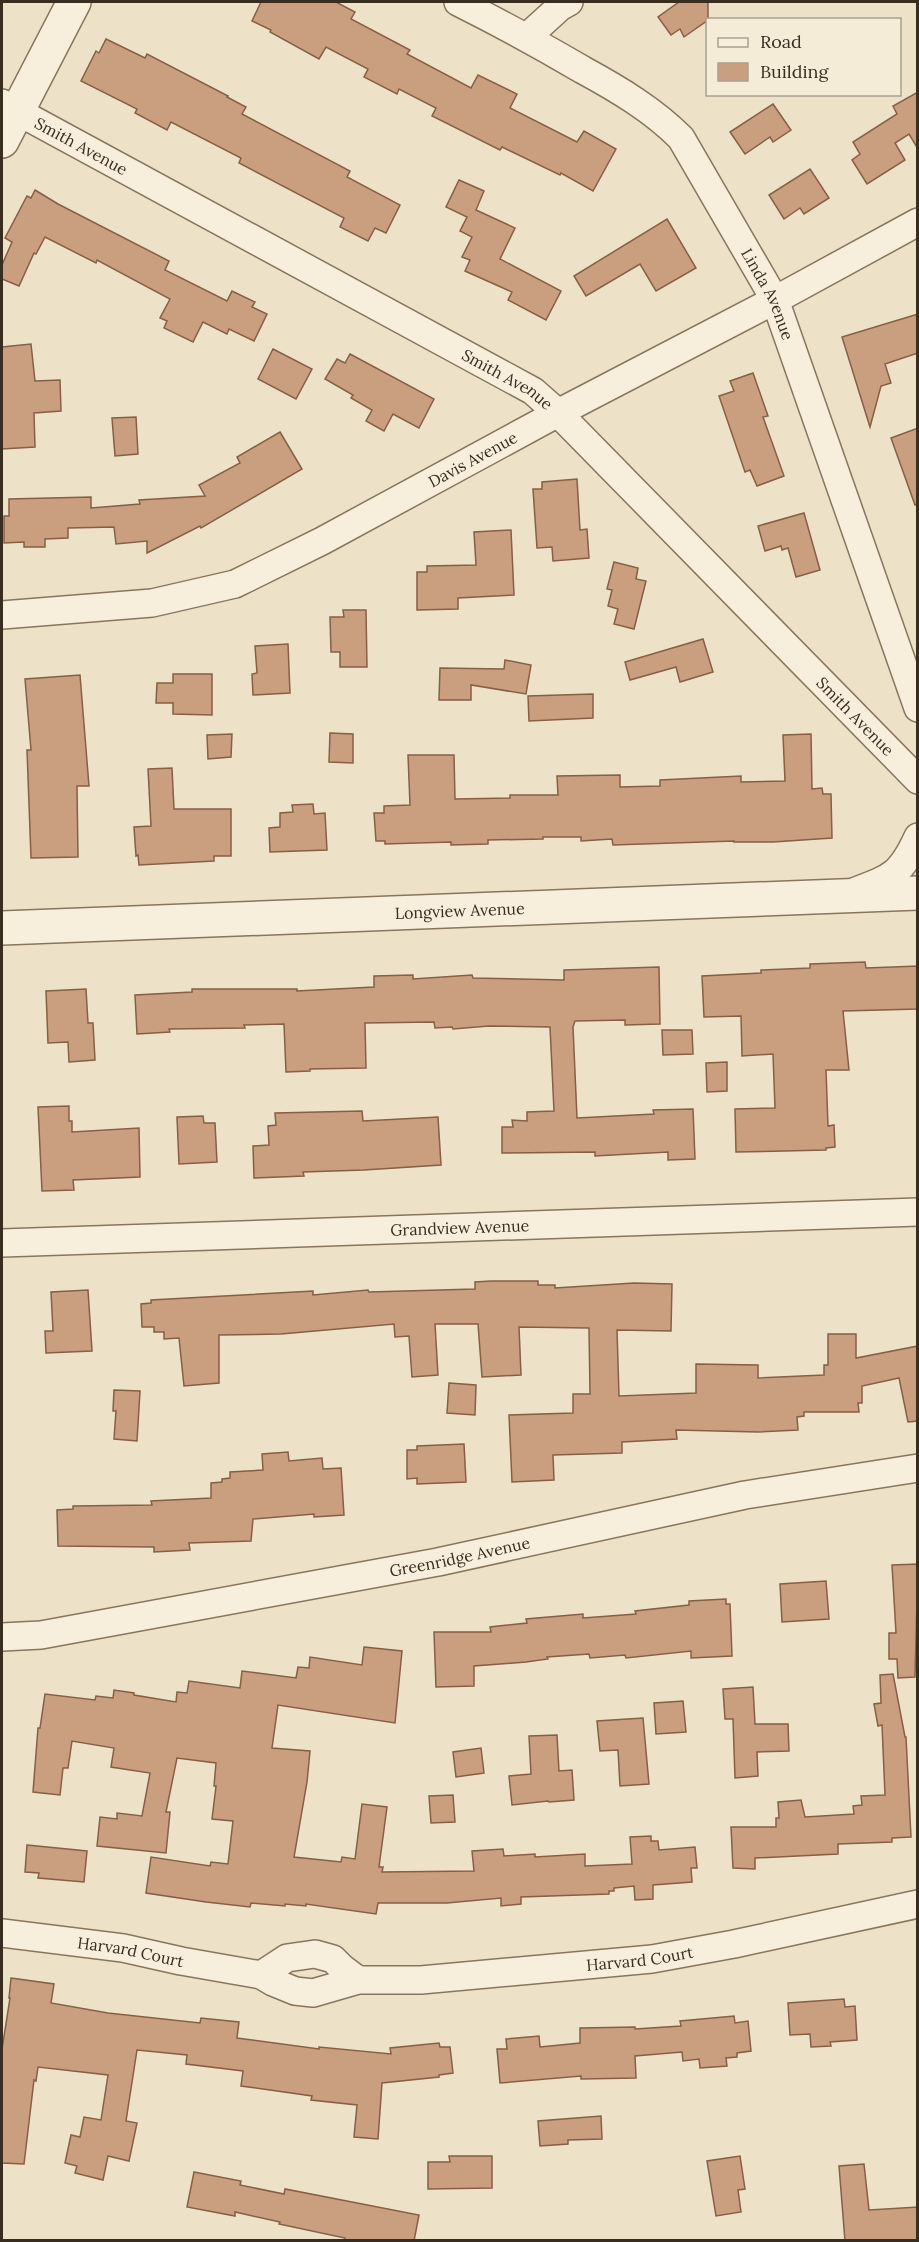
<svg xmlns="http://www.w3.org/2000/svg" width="919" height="2242" viewBox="0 0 919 2242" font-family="Lora,serif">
  <rect width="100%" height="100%" fill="#ede2c8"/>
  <g fill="#c99f80" stroke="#865f45" stroke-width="1.5">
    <path d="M261,2H336L355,12L351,19L410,50L407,54L471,88L478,75L517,94L510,108L577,142L584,131L616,149L593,191L561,173L560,175L502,147L500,150L432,116L436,108L399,89L397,94L364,77L368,69L326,47L319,59L270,32L271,30L252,21Z"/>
    <path d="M679,2H708V20L684,37L680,29L671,35L658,17Z"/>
    <path d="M106,39L145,58L147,54L228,96L227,97L246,107L242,114L350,171L347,177L400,205L386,233L375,228L368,241L340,227L344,218L239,163L241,158L171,122L167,130L135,113L137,109L81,81L96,51L99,53Z"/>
    <path d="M918,92V149L909,134L895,143L905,160L867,184L852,160L860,154L853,142L897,114L893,106Z"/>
    <path d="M773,104L791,130L773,142L770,137L745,154L730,132Z"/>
    <path d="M810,169L829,198L804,214L800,208L784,219L769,195Z"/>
    <path d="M459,180L484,191L476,210L515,228L500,259L561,291L546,320L508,300L512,292L465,271L470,260L462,257L472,237L460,231L467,217L446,207Z"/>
    <path d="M35,190L58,204L169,261L165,270L227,301L232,291L255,302L252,307L267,314L254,341L229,329L227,334L203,322L193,342L164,328L167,321L160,318L170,299L97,260L96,263L45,237L36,254L34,253L19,286L2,279V265L12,242L5,238L27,196L31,198Z"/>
    <path d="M667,219L696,268L656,291L640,264L586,296L574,276Z"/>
    <path d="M918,314V353L885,364L891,383L881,386L870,427L842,337Z"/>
    <path d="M31,344L35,381L60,380L61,411L34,413L35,447L2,449V347Z"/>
    <path d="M273,349L312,369L296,399L258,379Z"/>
    <path d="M350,354L434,399L419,428L393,414L384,431L366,421L372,410L351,398L353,395L325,379L337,359L345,363Z"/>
    <path d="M753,373L768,416L763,417L784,476L757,486L750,470L745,472L719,396L734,391L730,381Z"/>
    <path d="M136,417L138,454L115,456L112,418Z"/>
    <path d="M918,428V504L915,505L891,438Z"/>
    <path d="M280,432L302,469L201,528L200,526L147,553V541L116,544L114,527L68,528V538L45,539V547H24V542L4,543V516H9V499L91,497V508L140,504L139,500L205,496L199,485L240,463L237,457Z"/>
    <path d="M577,479L580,530L587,529L589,558L553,561L552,547L537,548L533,489H542V482Z"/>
    <path d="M804,513L820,570L796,577L788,548L782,550L781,546L765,551L758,526Z"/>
    <path d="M511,530L514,595L458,598V609L417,610V572H427V566L476,565L474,532Z"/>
    <path d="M614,562L638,568L636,579L646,581L634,629L614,624L618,609L608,606L612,590L607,589Z"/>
    <path d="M343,610H366L367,667H340V652H331L330,617H344Z"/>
    <path d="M703,639L713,672L680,682L676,667L630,680L625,662Z"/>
    <path d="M288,644L290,693L253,695L252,674L257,673L255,646Z"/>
    <path d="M505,660L531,665L526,694L471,685V700H439L440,668L504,669Z"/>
    <path d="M173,674H212V715L173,714V703H156L157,683H173Z"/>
    <path d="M80,675L89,786H77L78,857L31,858L27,750H31L25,679Z"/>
    <path d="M593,694V718L529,721L528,696Z"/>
    <path d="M330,733L353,734V763L329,762Z"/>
    <path d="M232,734L231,757L208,759L207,735Z"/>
    <path d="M811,734L812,789L822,788L823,794H831L832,838L773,842H734V841L613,845L612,839L581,841V837H543V839L488,840V844L451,845V842L385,844V841H376L374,813H384V806L410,805L408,755H454L455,799L510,798V795H558L557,776L620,775V787L660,786V780L741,776V782L785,781L783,735Z"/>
    <path d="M172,768L174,809H231V856H214V861L139,865L138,855L136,856L134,827L151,826L148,769Z"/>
    <path d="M313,804L314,814L325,813L327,850L270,852L269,828L280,827V813L293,812L292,805Z"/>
    <path d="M865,962L866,968L918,966V1009L843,1011L849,1070H826L828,1126L834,1125L835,1147L826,1148V1150L736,1152L735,1109L775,1108L773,1054L742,1056L741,1016L704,1017L702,976L761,973V970L810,968V964Z"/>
    <path d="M659,967L660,1024L625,1025V1020L575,1021L573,1027L577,1118L654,1114L653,1110L693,1109L695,1159L668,1160V1152L595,1156V1152L502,1153V1127H513L512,1120L527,1121V1112L554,1111L550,1027L489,1026L453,1029L452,1027L435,1028L434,1022L365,1023L366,1068L310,1069V1071L286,1072L284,1024L244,1025L245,1028L169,1029L170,1032L137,1034L135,995L192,992V989H297V991L374,987V976L413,975V979L472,975L473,978L564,980V970Z"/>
    <path d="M86,989L88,1023H93L95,1060L69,1062L68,1042L48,1043L46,991Z"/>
    <path d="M662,1030H692L693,1054L663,1055Z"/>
    <path d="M727,1062V1091L707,1092L706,1063Z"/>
    <path d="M69,1106V1121H72V1132L139,1128L140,1177L73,1180L74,1190L42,1191L38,1107Z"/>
    <path d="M362,1111L363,1121L438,1117L441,1165L364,1170L303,1172L304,1176L254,1178L253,1146L269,1145L268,1126L276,1125L275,1113Z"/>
    <path d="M203,1116L204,1123H215L217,1162L179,1164L177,1117Z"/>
    <path d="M491,1281H538V1285H555V1288L634,1283L672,1284L671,1331L617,1330L619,1396L696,1393V1364L758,1365V1378L824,1375V1365H828V1334H856V1358L918,1346V1421L908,1422L899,1378L862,1386V1403H858L859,1412H804V1416L797,1417L798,1430L758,1432L676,1430L677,1439L622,1442V1453L553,1455L554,1480L512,1482L509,1415L573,1413V1394H590L589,1328L519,1327L521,1375L482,1377L478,1324H435L438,1375L412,1377L409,1336L395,1337L394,1324L281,1334L219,1335V1383L184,1386L179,1338L164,1339V1332H154V1327H142L141,1304L151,1303V1300L313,1291V1295L368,1290L369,1292L475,1289V1282Z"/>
    <path d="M88,1290L92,1351L46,1353L45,1331H53L51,1292Z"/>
    <path d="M449,1383L476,1385L475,1415L447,1413Z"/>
    <path d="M114,1390L140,1391L137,1441L114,1439L116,1411H113Z"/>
    <path d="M464,1444L466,1482L417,1484V1478L407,1479V1450H417V1446Z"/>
    <path d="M288,1452L289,1461L322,1458L323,1469L341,1468L344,1515L314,1517V1514L253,1519L251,1541L189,1543L190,1550L154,1552V1547L58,1546L57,1510L73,1509V1506L152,1505L151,1501L211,1498V1483L222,1482V1479L230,1478V1472L263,1470L262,1454Z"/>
    <path d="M918,1564L915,1677L898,1678L897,1659H889V1633H896L892,1565Z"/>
    <path d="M826,1581L829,1619L782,1622L780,1584Z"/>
    <path d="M726,1599V1604H730L732,1656L691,1658V1651L626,1658L625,1655L590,1658L589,1654L547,1657L548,1659L526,1662L474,1666V1686L436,1687L434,1632H491L490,1627L527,1623L526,1619L583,1614V1618L636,1614L635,1611L689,1605V1601Z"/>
    <path d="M364,1647L402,1651L395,1723L278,1705L272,1748L310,1751L307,1782L294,1857L341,1862L342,1857L355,1859L362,1804L387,1807L379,1867H383L382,1872L474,1871L472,1851L503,1849L504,1856L535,1854V1857L585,1854V1866L632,1864L630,1837L651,1836V1841H658L659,1850L695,1847L697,1868H691L692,1882L653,1885V1899L635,1900L634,1886L614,1888V1891H609V1894L521,1897V1904L501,1906V1898L447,1903H378L376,1914L306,1904V1906L285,1904V1906L251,1903L250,1907L206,1902L146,1893L151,1857L210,1866L211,1862L228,1864L233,1821L212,1819L216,1786H214L216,1763L177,1758L166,1812H170L166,1853L97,1846L100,1817L117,1819V1813L142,1816L150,1773L111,1767L114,1748L72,1741L68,1768H63L60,1795L33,1792L38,1728H40L45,1694L95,1700L96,1696L113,1698L114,1690L134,1693V1695L176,1702L177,1692L187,1693L189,1681L240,1688L242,1671L296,1678L298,1667L309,1668L310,1657L362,1665Z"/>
    <path d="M893,1674L905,1737H906L911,1837L892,1838V1842L838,1844V1854L755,1858V1869L733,1868L731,1827H776V1818H779L778,1802L801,1800L805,1817L854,1814L853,1806L862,1805L861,1796L885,1795L882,1725L878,1726L874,1704L881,1703L880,1675Z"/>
    <path d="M753,1687L755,1724H788L789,1751L757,1752L758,1776L735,1778L733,1719H725L723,1689Z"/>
    <path d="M683,1701L686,1732L656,1734L654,1703Z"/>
    <path d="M643,1718L649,1784L620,1786L618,1750L600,1751L597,1721Z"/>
    <path d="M557,1735L559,1771L572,1770L574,1800L549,1802L548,1801L512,1805L509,1776L531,1774L529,1736Z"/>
    <path d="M481,1748L484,1773L456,1777L453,1752Z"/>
    <path d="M453,1795L455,1822L431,1823L429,1796Z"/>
    <path d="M27,1845L87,1851L84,1882L38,1878L39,1873L25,1872Z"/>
    <path d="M11,1978L54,1984L51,2003L108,2013L200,2023L201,2018L239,2022L237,2038L319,2049V2047L391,2054L390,2048L439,2043L440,2047H450L453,2073L439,2075V2077L382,2083L378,2139L354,2137L357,2105L311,2100L312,2096L241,2086L243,2071L186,2064L187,2055L137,2050L126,2121L137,2123L129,2161L108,2156L103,2180L75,2173L77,2166L65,2163L71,2135L80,2137L84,2117L101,2120L108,2075L38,2067L36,2081L34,2080L24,2164L2,2163V2049L10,1998H9Z"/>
    <path d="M844,1999L845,2007L855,2006L857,2040L830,2042L831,2046L811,2047L810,2034L790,2035L788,2003Z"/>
    <path d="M734,2016L735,2023L748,2021L751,2051L737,2053V2057L726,2058L727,2066L700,2068L699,2059L683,2061L682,2052L635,2056L636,2078L581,2079V2076L500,2083L497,2049H507L506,2039L539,2036L540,2047L580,2043V2028L635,2027V2029L681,2026L680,2021Z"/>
    <path d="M601,2116L602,2139L568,2140V2144L540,2146L538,2121Z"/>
    <path d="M449,2156H492V2188L428,2189V2162H450Z"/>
    <path d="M740,2156L745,2189L738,2190L741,2212L716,2216L707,2161Z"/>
    <path d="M864,2164L869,2210L918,2207V2241H845L839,2166Z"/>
    <path d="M194,2172L241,2181L240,2185L284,2194L285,2189L419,2215L414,2241H344L345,2238L279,2224L280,2222L235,2212V2216L187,2207Z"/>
  </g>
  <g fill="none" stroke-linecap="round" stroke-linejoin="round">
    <g stroke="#88755e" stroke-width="30">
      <g id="minor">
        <path id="s1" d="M458,2C500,23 542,46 583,70C618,89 653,110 681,138L775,300L918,708"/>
        <path d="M527,37L560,7L569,2"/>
        <path id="s2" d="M2,103L533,391L558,413L918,780"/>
        <path id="s3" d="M2,615L152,603L235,584L322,541L558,413L775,300L918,222"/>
        <path d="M856,891C893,877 901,874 918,837"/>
        <path id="s4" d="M2,1243L918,1212"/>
        <path id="s5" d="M2,1637L41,1635L438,1562L745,1495L918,1468"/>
        <path id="s6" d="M2,1933L123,1948L181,1961L261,1975L273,1982L295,1991L313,1993L358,1980H421L652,1959L734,1944L918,1904"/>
        <path d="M261,1975L287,1958L315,1954L333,1959L342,1968L358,1980"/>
      </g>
    </g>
    <g stroke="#88755e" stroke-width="36">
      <g id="tertiary">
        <path d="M2,141L74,2"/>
        <path id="s7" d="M2,928L918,893"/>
      </g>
    </g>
    <use href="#minor" stroke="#f7efdb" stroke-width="27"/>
    <use href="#tertiary" stroke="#f7efdb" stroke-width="33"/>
  </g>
  <g text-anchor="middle" stroke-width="6" stroke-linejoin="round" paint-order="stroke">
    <g font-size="16" fill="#392d20" stroke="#f4ecd7">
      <text dy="6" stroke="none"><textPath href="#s2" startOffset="90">Smith Avenue</textPath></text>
      <text dy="6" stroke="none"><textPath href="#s1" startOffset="441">Linda Avenue</textPath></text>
      <text dy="6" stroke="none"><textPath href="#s2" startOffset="576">Smith Avenue</textPath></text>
      <text dy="6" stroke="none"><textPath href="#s3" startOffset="504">Davis Avenue</textPath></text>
      <text dy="6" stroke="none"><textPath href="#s2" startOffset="1062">Smith Avenue</textPath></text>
      <text dy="6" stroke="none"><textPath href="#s7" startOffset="458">Longview Avenue</textPath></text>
      <text dy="6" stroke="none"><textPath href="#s4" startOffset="458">Grandview Avenue</textPath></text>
      <text dy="6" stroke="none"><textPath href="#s5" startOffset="465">Greenridge Avenue</textPath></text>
      <text dy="6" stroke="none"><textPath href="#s6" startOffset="130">Harvard Court</textPath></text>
      <text dy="6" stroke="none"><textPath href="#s6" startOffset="648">Harvard Court</textPath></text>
    </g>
  </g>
  <rect width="919" height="2242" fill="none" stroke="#392d20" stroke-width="6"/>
  <rect x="706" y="18" width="195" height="78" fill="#f4ecd7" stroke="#a9a08e" stroke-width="1.5"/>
  <rect x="718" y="38" width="30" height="9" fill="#f7efdb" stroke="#a9a08e" stroke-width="1.5"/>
  <text x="760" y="48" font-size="18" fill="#392d20">Road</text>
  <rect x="718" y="63" width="30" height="18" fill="#c99f80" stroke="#a9a08e" stroke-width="1.5"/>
  <text x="760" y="78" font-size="18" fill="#392d20">Building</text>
</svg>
